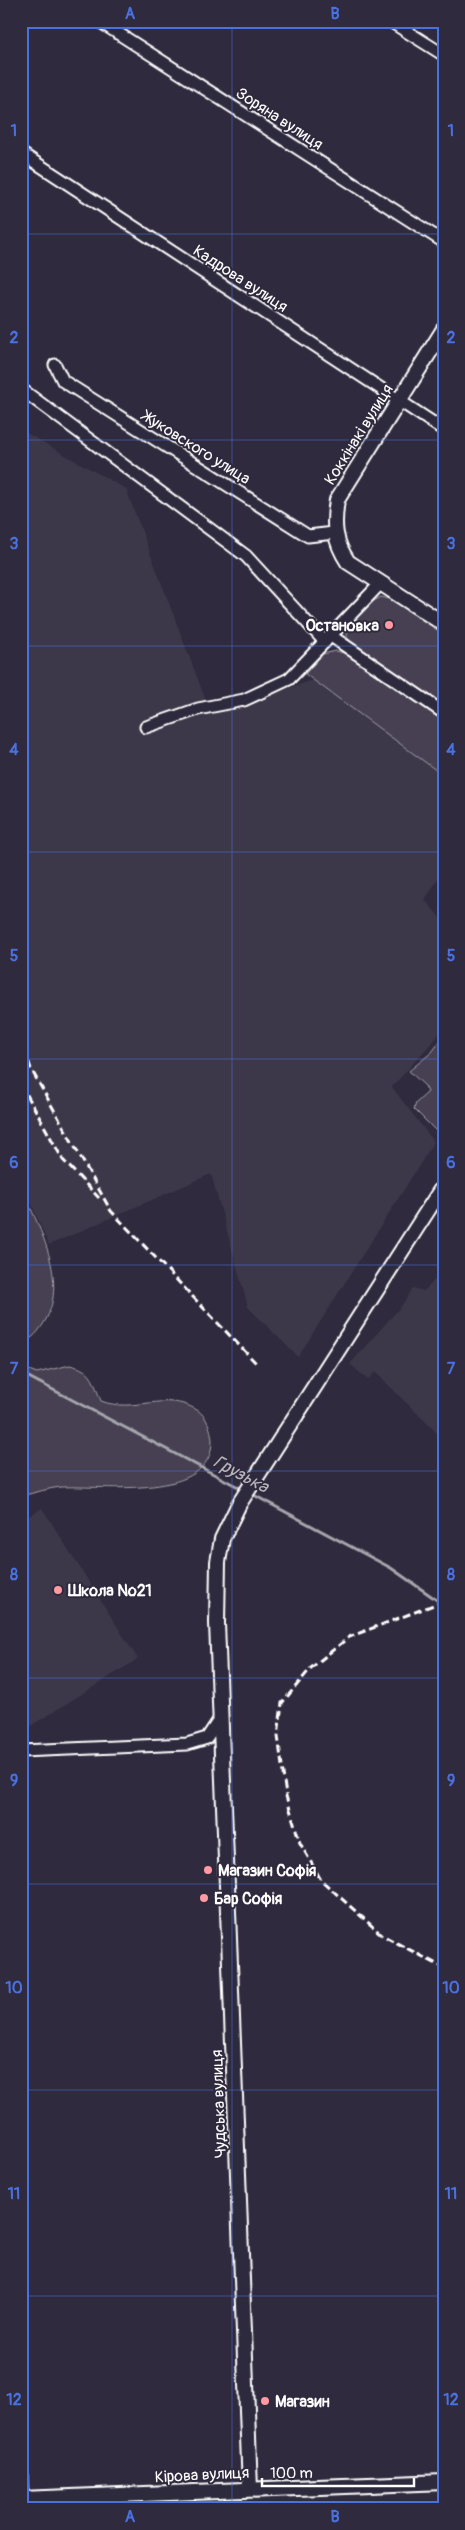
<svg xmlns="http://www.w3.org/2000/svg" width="465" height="2530" viewBox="0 0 465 2530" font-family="Pangolin,sans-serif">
  <rect width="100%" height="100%" fill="#2f2a3d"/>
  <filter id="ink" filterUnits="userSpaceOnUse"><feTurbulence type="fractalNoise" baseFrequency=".02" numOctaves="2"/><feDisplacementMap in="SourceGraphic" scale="10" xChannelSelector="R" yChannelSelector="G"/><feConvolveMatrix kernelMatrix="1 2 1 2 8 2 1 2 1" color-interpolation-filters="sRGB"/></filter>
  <g filter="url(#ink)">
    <g fill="#3c3749">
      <path d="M21,430L126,489L211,714L313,680L444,776V869L425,900L444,922V1029L392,1087L434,1142L298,1357L248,1307L211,1174L49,1245L21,1179Z"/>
      <path d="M444,1270V1440L375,1372L368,1380L350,1364L402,1305L413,1288L424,1291Z"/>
      <path d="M42,1508L138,1659L21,1732V1521Z"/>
    </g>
    <g fill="#464152" stroke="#a2a0a8">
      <path d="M381,597L390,599L444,633V704L358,650L347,637V626L370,603Z"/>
      <path d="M336,651L348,654L444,717V776L305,674L323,654Z"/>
      <path d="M444,1036V1134L435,1130L414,1109L416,1103L428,1092L425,1086L409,1071L432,1052Z"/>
      <path d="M21,1187C40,1229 73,1288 39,1330C35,1336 27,1341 21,1345Z"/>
      <path d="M70,1365C93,1370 93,1381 101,1401C135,1414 164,1390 197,1410C207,1416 211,1429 212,1440C213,1502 102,1485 62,1487C49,1488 34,1493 21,1496V1367L37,1373Z"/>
    </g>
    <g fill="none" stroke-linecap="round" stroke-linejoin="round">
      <g stroke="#a7a6ad" stroke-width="3">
        <path d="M21,1373L244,1490"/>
        <path d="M250,1493L391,1568L444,1605"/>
      </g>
      <g stroke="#fff" stroke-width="15">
        <g id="minor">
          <path d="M99,21L444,242"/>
          <path d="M390,21L444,55"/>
          <path d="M21,153L444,430"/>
          <path d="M55,365L63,381L308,536L334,533"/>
          <path d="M21,389L246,556L325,642"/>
          <path d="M331,636L444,713"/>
          <path d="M146,727L198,709L244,700L289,679L380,584"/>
          <path d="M21,1751L187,1744L207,1738L221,1717"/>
          <path d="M21,2467L22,2499"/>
        </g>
      </g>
      <g stroke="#fff" stroke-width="18">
        <g id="tertiary">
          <path d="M444,329L337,500C333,525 334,541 348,562L444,624"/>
          <path d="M250,2489L217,1623L218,1562L222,1539L239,1504L444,1185"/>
          <path d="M21,2499L444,2482"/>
        </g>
      </g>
      <use href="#minor" stroke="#2f2a3d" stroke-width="11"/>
      <use href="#tertiary" stroke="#2f2a3d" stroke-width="14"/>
      <g stroke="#fff" stroke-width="3" stroke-dasharray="8 4" stroke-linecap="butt">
        <path d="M21,1039L31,1069L111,1211L257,1364"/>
        <path d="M21,1084L63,1160L99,1198"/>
        <path d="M444,1601L349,1637L311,1668L282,1703L278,1736L286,1796L300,1843L321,1880L382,1935L444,1968"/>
      </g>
    </g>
  </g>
  <path fill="none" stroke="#4a71e0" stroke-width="1" stroke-opacity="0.55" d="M232,21V2509M21,234H444M21,440H444M21,646H444M21,852H444M21,1059H444M21,1265H444M21,1471H444M21,1678H444M21,1884H444M21,2090H444M21,2296H444"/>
  <g fill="#ff9aa2" stroke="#2f2a3d" stroke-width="2">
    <circle cx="389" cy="625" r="5"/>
    <circle cx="58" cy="1590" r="5"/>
    <circle cx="208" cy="1870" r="5"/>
    <circle cx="204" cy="1898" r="5"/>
    <circle cx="265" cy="2401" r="5"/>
  </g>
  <g text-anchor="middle" stroke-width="4" stroke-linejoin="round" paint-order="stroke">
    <g font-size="16" fill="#fff" stroke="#2f2a3d">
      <text transform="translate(280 118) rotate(33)" y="6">Зоряна вулиця</text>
      <text transform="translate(241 278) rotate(33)" y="6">Кадрова вулиця</text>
      <text transform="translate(358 434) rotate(-58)" y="6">Коккінакі вулиця</text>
      <text transform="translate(197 447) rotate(32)" y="6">Жуковского улица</text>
      <text transform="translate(218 2104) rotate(-92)" y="6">Чудська вулиця</text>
      <text transform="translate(202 2474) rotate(-3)" y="6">Кірова вулиця</text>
    </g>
    <g font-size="16" font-weight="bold" fill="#fff" stroke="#2f2a3d" text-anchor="start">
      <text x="379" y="631" text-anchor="end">Остановка</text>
      <text x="68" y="1596">Школа №21</text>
      <text x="218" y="1876">Магазин Софія</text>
      <text x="214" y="1904">Бар Софія</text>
      <text x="275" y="2407">Магазин</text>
    </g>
    <g font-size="18" font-style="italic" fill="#b6b4bb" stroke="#2f2a3d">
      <text transform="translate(241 1474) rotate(28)" y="6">Грузька</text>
    </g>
  </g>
  <rect width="465" height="2530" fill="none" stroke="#2f2a3d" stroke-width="55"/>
  <path d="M262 2478v8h152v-8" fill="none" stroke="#ffffff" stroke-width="2.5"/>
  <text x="270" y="2478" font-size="15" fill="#ffffff" stroke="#2f2a3d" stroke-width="4" paint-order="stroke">100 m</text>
  <rect x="28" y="28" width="410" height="2474" fill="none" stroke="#4a71e0" stroke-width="2"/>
  <g font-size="16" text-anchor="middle" font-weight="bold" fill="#4a71e0">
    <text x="130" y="19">A</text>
    <text x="335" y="19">B</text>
    <text x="14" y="136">1</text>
    <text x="451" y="136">1</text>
    <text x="14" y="343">2</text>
    <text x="451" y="343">2</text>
    <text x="14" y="549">3</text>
    <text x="451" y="549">3</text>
    <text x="14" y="755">4</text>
    <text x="451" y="755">4</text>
    <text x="14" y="961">5</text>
    <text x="451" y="961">5</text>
    <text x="14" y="1168">6</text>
    <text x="451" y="1168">6</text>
    <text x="14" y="1374">7</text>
    <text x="451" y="1374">7</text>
    <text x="14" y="1580">8</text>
    <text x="451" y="1580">8</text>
    <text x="14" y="1786">9</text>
    <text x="451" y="1786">9</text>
    <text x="14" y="1993">10</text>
    <text x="451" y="1993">10</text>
    <text x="14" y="2199">11</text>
    <text x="451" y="2199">11</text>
    <text x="14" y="2405">12</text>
    <text x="451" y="2405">12</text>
    <text x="130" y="2522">A</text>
    <text x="335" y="2522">B</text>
  </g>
</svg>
